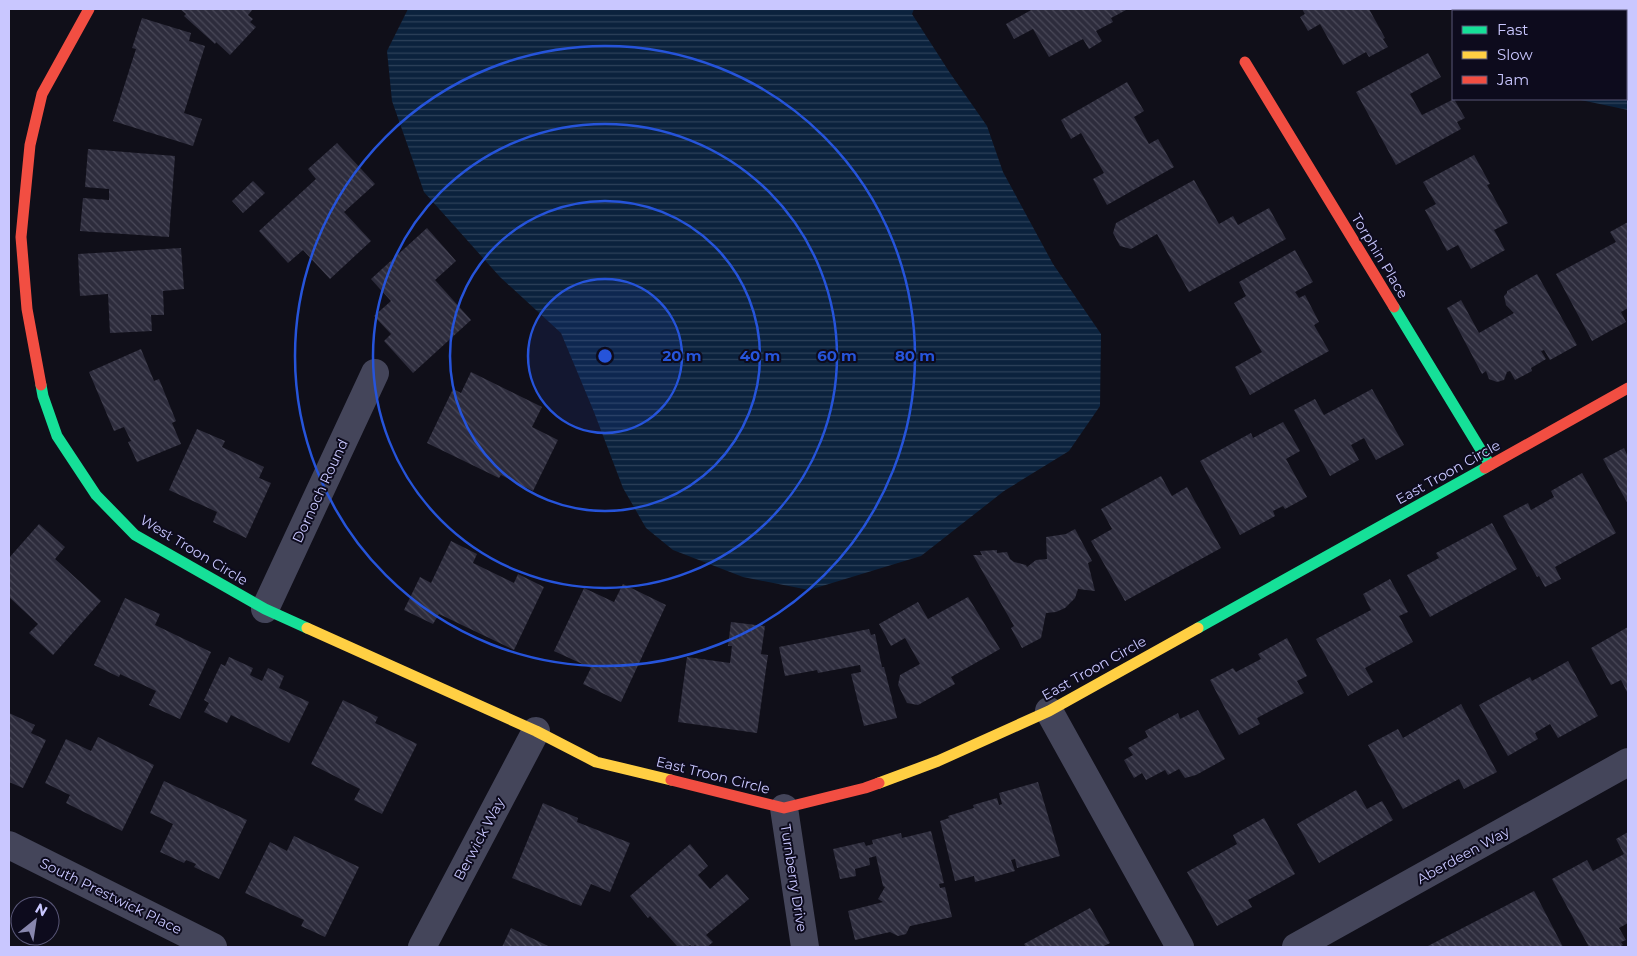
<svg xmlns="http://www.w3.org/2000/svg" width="1637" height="956" viewBox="0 0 1637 956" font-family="Montserrat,sans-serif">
  <defs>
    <pattern id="water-rules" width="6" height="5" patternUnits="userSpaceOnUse" patternTransform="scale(1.25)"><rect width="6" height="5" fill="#0b223d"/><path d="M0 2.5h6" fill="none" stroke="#2d415a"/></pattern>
    <pattern id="building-back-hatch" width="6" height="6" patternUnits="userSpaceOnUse" patternTransform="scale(1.25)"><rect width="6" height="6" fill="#2d2c3c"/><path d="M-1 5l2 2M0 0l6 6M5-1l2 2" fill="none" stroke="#4a4959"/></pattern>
  </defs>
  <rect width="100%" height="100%" fill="#100f19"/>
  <g fill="url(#water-rules)">
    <path d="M408,9H914L912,14L950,73L987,126L1003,172L1053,264L1101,334L1100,406L1069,451L1004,491L921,556L809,590L743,577L673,550L646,528L623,488L594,412L561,333L500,277L424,192L392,101L387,51Z"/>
    <path d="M1496,9H1628V110L1576,99H1626V11H1498Z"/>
  </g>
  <g fill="url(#building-back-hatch)">
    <path d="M180,9H253L248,15L253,19L250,22L256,27L230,55L216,42L215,44L184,16L186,14Z"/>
    <path d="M1033,9H1128L1111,18L1113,22L1096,31L1102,41L1089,49L1083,39L1049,57L1033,29L1014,39L1006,24Z"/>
    <path d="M1302,9H1369L1385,38L1383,39L1388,47L1369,57L1366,52L1343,65L1320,24L1308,31L1300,17L1305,14Z"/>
    <path d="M142,18L191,33L189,41L205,46L184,113L202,119L193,146L113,121L136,49L132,48Z"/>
    <path d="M1428,53L1441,77L1410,94L1422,115L1454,99L1465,118L1457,122L1461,129L1396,165L1356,92Z"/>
    <path d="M1127,82L1144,111L1134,117L1149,144L1158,139L1174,167L1107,205L1093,179L1104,173L1081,133L1071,139L1061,120Z"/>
    <path d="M337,143L375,184L344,212L371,241L330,279L303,250L288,263L259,231L316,179L308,169Z"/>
    <path d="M88,149L175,156L169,237L80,231L83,198L109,200V189L85,187Z"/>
    <path d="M1474,155L1490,184L1487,185L1508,223L1494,230L1505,250L1471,269L1458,245L1447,251L1425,210L1436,204L1423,182Z"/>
    <path d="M1194,180L1219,224L1233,216L1238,225L1269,208L1286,239L1189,292L1157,234L1131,249L1120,246L1113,233L1116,223Z"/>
    <path d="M253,181L265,193L243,213L232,201Z"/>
    <path d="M1628,222V308L1621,312L1626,322L1592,341L1556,274L1616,242L1610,232Z"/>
    <path d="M427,228L456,261L435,280L471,320L413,373L384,341L391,334L374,316L391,301L371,279Z"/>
    <path d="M181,248L184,289L163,291L164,315H151L152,331L110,333L108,294L80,296L78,254Z"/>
    <path d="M1295,250L1313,282L1295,292L1299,298L1305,295L1319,322L1314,325L1329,351L1250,395L1235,367L1262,352L1234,303L1246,296L1239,282Z"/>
    <path d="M1537,274L1577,345L1550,360L1544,350L1541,351L1546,359L1531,368L1532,371L1515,380L1510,371L1507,372L1504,380L1497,382L1489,379L1486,371L1482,374L1447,308L1461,300L1479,333L1514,313L1506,305L1504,296L1507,293V291Z"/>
    <path d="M141,349L154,381L159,379L176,421L172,423L181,444L137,462L128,442L131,441L124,427L114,431L89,372Z"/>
    <path d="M471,372L542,407L532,427L558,440L533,491L501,475L499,478L427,443L453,389L461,393Z"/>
    <path d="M1372,389L1404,445L1376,460L1364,438L1351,445L1359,460L1330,476L1294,410L1315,399L1324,415Z"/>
    <path d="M1283,422L1300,451L1286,459L1307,497L1285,509L1283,506L1273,511L1275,516L1240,535L1200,461L1251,433L1253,438Z"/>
    <path d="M197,429L225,441L222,447L264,467L259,478L271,483L246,538L213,522L217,512L169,490Z"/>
    <path d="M1624,448L1628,457V504L1603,459Z"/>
    <path d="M1582,473L1616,533L1555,567L1561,579L1545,587L1539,576L1537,577L1503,516L1528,503L1531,510L1554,497L1551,491Z"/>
    <path d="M1161,476L1172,496L1187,487L1221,548L1125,601L1091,541L1112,529L1101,509Z"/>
    <path d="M1492,523L1517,569L1430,617L1407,575L1439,558L1436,553Z"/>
    <path d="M39,524L65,547L55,559L101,601L53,655L29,633L38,624L9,597V558Z"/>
    <path d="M1075,529L1092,561L1088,563L1095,591L1078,589L1075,598L1065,608L1056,612L1046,613L1041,638L1022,648L1011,628L1014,626L973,555H982L980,551L997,550V553L1007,552L1010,559L1014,562L1026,565L1027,567L1036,560L1047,559L1046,537L1066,534Z"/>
    <path d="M451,541L477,554L473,563L514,583L518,574L544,587L514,650L439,614L433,624L404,610L420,577L431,583Z"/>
    <path d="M1390,579L1408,612L1399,616L1413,642L1365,668L1373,682L1348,696L1316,639L1371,610L1363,594Z"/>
    <path d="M623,584L666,605L621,702L583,684L591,668L554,651L584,588L614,602Z"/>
    <path d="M968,597L1000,649L951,677L955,684L918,705L907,703L898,685L900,675L920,664L905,638L891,646L879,624L918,602L928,619Z"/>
    <path d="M125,598L160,614L155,625L211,652L180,719L149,705L156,691L120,674L119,677L94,665Z"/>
    <path d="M731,622L765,626L761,654L768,655L757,733L678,722L687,657L730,663L732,646H728Z"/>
    <path d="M1628,627V694L1621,680L1611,685L1591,648Z"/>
    <path d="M869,629L871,635L875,634L882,667H884L897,718L864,726L851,674L861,672L860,665L818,673L817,670L785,676L779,647Z"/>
    <path d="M1287,638L1307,676L1297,681L1304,693L1257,718L1260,724L1239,735L1210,680L1233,668L1236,672L1261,659L1258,654Z"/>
    <path d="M229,657L253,668L250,675L262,681L268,668L284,676L279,688L309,702L289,743L231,715L227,723L204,712L209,703L204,700L221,664L225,666Z"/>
    <path d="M1568,661L1598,716L1558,738L1550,724L1535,733L1538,739L1508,756L1479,705L1530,677L1532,681Z"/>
    <path d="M343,700L378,717L375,723L417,744L382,814L354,800L360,789L311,764Z"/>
    <path d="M1461,704L1497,772L1464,789L1459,779L1403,809L1368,745L1398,729L1403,738Z"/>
    <path d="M1198,710L1225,759L1196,775L1185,778L1179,769L1168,775L1165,770L1146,780L1142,773L1134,778L1124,760L1133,755L1128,748L1148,737L1145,731L1178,713L1180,719Z"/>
    <path d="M9,713L35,725L31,733L46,740L23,788L9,782Z"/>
    <path d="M98,737L154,765L122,831L66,803L70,795L45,783L66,739L91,751Z"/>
    <path d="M164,781L247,820L219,879L194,867L196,864L186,860L184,863L160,852L173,824L150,813Z"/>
    <path d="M1038,782L1060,856L1017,868L1015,859L1011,860L1015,871L975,882L974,876L955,881L940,821L949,818L948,816L974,808L973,805L997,798L999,805L1002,804L999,793Z"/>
    <path d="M1356,790L1367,809L1382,801L1393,820L1319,863L1297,824Z"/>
    <path d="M543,803L578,818L577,822L630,843L610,892L591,884L581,906L512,878Z"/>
    <path d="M1264,818L1295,874L1248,900L1252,907L1217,926L1187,872L1237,844L1233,835Z"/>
    <path d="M931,831L944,883L939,884L940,888L945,887L952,917L910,926L906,934L898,936L890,932L855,940L848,911L883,902L878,899L885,887L883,886L876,856L869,858L870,865L855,869L856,876L840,879L833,849L864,842L866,846L873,844L872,840L901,833L902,838Z"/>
    <path d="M1628,832V923L1619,928L1626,940L1621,942L1623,945L1619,947H1589L1552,879L1587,860L1593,871L1624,854L1616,839Z"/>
    <path d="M294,836L359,867L325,937L301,926L304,920L245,893L270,842L287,851Z"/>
    <path d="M690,844L708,866L698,875L710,889L727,874L749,899L706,935L713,942L707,947H697L695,945L693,947L690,945L687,947H678L650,916L648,918L630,896Z"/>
    <path d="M1534,891L1563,947H1426Z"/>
    <path d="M1090,908L1110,943L1102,947H1026L1024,944Z"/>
    <path d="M511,928L544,944L550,947H502Z"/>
  </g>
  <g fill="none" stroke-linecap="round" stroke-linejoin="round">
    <g stroke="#44455a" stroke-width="28">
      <path d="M265,609L375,373"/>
      <path d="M1049,711L1180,947"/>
      <path d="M784,808L805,947"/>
      <path d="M9,845L213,947"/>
      <path d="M422,947L536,731"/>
      <path d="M1296,947L1628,762"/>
    </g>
    <g stroke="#16e098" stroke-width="11">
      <path d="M1394,307L1490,465"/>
      <path d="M41,385L43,396L57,436L96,495L135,535L265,609L307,628"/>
      <path d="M1198,628L1485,468"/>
    </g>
    <g stroke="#ffcf43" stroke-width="11">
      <path d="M307,628L536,731L596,762L671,780"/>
      <path d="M879,783L938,761L1049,711L1198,628"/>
    </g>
    <g stroke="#f24e42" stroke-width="11">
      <path d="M1245,62L1394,307"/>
      <path d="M41,385L27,309L21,237L30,145L42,94L89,9"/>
      <path d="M1485,468L1628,388"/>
      <path d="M671,780L784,808L865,788L879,783"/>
    </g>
  </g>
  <circle cx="605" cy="356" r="77" fill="#2654da" fill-opacity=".12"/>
  <g fill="none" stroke="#2654da" stroke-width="2.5">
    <circle cx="605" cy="356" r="77"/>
    <circle cx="605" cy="356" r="155"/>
    <circle cx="605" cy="356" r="232"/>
    <circle cx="605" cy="356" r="310"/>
  </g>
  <g text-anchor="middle" stroke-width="4" stroke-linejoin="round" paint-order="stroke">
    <g font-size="14" fill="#c9c7ff" stroke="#0d0b1d">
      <text transform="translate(1380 256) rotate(59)" y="5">Torphin Place</text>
      <text transform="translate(1448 472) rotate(-29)" y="5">East Troon Circle</text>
      <text transform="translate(320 491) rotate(-65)" y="5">Dornoch Round</text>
      <text transform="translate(194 550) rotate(31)" y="5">West Troon Circle</text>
      <text transform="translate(1094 668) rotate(-29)" y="5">East Troon Circle</text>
      <text transform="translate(713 775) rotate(14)" y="5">East Troon Circle</text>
      <text transform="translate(479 839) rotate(-62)" y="5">Berwick Way</text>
      <text transform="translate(1463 855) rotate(-29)" y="5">Aberdeen Way</text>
      <text transform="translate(794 878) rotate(81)" y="5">Turnberry Drive</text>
      <text transform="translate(111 896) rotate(26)" y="5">South Prestwick Place</text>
    </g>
  </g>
  <circle cx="605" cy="356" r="8" fill="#2654da" stroke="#0d0b1d" stroke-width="2.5"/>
  <g font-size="15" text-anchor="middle" font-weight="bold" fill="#2654da" stroke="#0d0b1d" stroke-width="4" stroke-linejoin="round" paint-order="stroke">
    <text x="682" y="361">20 m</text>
    <text x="760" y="361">40 m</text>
    <text x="837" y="361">60 m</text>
    <text x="915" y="361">80 m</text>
  </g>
  <rect width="1637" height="956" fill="none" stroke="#c9c7ff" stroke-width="20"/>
  <rect x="1452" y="10" width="175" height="90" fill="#0d0b1d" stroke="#585677"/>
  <rect x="1462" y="26" width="25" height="8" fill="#16e098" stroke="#585677"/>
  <text x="1497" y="35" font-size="15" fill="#c9c7ff">Fast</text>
  <rect x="1462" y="51" width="25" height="8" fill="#ffcf43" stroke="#585677"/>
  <text x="1497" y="60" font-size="15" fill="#c9c7ff">Slow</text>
  <rect x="1462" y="76" width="25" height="8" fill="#f24e42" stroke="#585677"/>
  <text x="1497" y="85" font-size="15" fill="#c9c7ff">Jam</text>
  <g transform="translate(35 921) rotate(30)"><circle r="24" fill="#0d0b1d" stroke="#585677"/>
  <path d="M0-4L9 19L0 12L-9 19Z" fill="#8887ae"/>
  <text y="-8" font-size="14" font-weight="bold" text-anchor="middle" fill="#c9c7ff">N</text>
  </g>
</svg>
